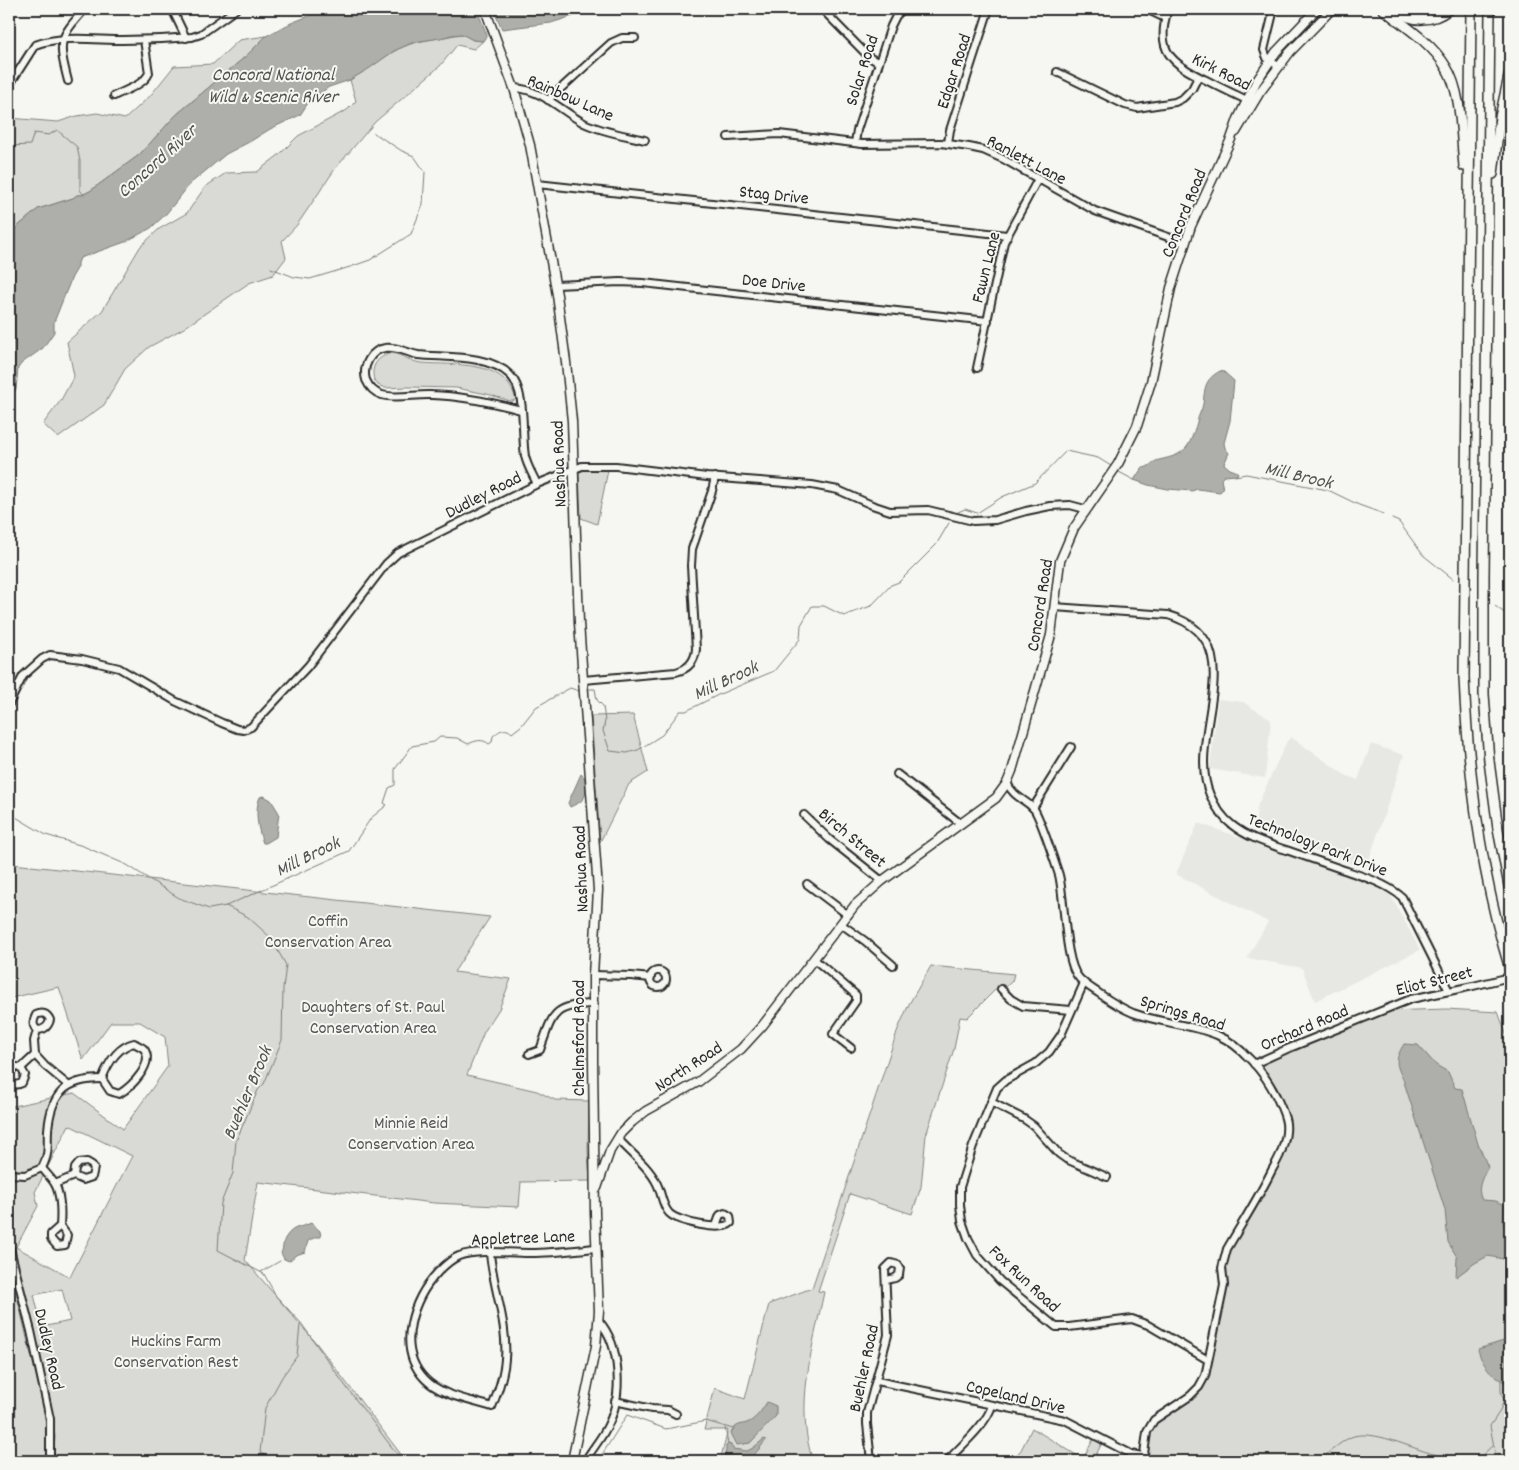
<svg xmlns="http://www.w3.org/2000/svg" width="1519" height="1470" viewBox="0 0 1519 1470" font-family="Dekko,sans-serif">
  <rect width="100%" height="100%" fill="#f6f6f2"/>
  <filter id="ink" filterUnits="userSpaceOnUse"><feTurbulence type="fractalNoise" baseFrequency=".02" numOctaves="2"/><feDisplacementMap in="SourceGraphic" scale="10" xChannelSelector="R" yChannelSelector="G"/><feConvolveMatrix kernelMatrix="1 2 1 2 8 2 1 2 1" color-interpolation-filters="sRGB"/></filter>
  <g filter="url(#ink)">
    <g fill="#e7e7e3">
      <path d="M1218,699L1243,702L1271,720L1265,778L1210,769Z"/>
      <path d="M1291,737L1345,775L1358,780L1371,744L1404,755L1366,869L1254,830L1258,804L1287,741Z"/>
      <path d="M1198,823L1387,888L1420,950L1315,1001L1302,968L1247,958L1268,922L1176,874Z"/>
    </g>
    <g fill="#d9d9d5" stroke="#828280" fill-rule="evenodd">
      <path d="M462,34L473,40L483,41L474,49L457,45L440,66L375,122L335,169L297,225L282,241L286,258L273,275L249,283L184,328L149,347L125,369L104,405L58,438L43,424L61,400L74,376L67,342L102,311L140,247L159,229L187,213L205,187L226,173L257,172L280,154L298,136L347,110L356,101L350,80C365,71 378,61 393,52C408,43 422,41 438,38C447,37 453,35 462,34Z"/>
      <path d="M266,36L246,56L176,115L139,155L90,191L82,195H77L73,198L38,209L9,234V118L58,122L77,116L97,113L125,119L150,96L174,66L213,64L239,40Z"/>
      <path d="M392,353C403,355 411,362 422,363C454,366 504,358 516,399L513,401H510L487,394L456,388L408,387L385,388L378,385L374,380C370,366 378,356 392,353Z"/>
      <path d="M579,470H608L597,524L581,518Z"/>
      <path d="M633,715L648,772L629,784L600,842L591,716Z"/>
      <path d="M13,864L490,917L454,972L511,979L499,1009L484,1032L467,1075L537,1091L555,1100L589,1101L588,1150L590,1181L521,1182L519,1207L434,1203L258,1182L245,1260L317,1344L406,1461H53L55,1437L51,1403L30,1311L9,1231V1107L74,1093L123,1129L168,1066L165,1037L140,1022H111L83,1060L59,987L11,998L9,1004V873ZM69,1125L132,1156L70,1277L16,1247L38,1206L35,1192ZM62,1289L70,1321L42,1327L34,1295Z"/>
      <path d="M931,966L1014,974L1012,981L1005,988L1001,984L967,1018L960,1017L954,1049L926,1135L921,1187L912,1214L850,1194L818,1291L824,1292C813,1346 794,1407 813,1461H720L728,1430H704L715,1388L745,1399L769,1304L812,1288L898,1029L909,1004Z"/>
      <path d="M1446,1009L1498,1012L1510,1044V1461H1143V1451L1154,1420L1185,1400L1205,1376L1219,1310L1224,1259L1283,1148L1284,1113L1254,1064L1386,1011Z"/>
      <path d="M9,1263L44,1409L47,1436L45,1461H9Z"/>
      <path d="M1032,1428L1083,1459L1094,1438L1102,1443L1093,1461H1011L1021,1450Z"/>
    </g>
    <g fill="#aeaeab" stroke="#7a7a78">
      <path d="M327,9H479L477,10L487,35L483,41L473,40L462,34L451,35L441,38L414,42L394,51L370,68L350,80L329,87L310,100L300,115L270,129L251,141L226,154L191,183L166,214L151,228L125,242L80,258L78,263V267L72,277L54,322V332L43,348L22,363L18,368L16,389L9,401V234L38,209L73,198L77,195H82L90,191L139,155L176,115L246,56L266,36L291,23Z"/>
      <path d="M493,9H595L551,23L502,29Z"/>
      <path d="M1220,371L1224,372L1234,381L1230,421L1224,443L1225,448L1229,453L1224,464L1230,469L1238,472L1237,475L1224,476L1221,479L1223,489L1220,492L1197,489L1192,491L1168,489L1148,485L1134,480L1142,468C1150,468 1152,461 1159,460C1187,454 1189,448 1197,422C1198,416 1202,410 1203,404C1205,388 1204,380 1220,371Z"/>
      <path d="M581,774L585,778C586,797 588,799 570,807L568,803Z"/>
      <path d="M264,796L271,800L279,813L276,837L266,843H263C258,830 254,810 260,797Z"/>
      <path d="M1404,1044L1418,1045L1436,1065L1448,1072L1455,1088L1462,1089L1478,1144L1488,1167C1482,1178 1476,1188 1482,1200L1496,1201L1504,1205C1504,1210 1503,1216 1503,1221C1505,1238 1517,1243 1503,1259L1488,1256L1475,1263L1456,1277L1457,1257L1448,1242L1445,1210L1403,1079C1395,1063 1395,1059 1404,1044Z"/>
      <path d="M311,1223L320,1231L321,1237H316L308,1241L305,1252L296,1255L289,1261L284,1259L281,1253C284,1248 282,1242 286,1237C293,1226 300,1228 311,1223Z"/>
      <path d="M1510,1339V1383C1495,1382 1480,1362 1478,1349Z"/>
      <path d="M767,1402L776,1406V1416L750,1443L737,1445L731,1433C736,1422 743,1426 751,1421C758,1416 762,1410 767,1402Z"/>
      <path d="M764,1439L766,1440C749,1462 751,1461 723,1461L726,1451V1446L728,1444L731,1445L733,1449L747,1451L753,1448Z"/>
    </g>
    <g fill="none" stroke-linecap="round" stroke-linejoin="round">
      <g stroke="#7a7a78" stroke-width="1">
        <path d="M9,146L30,145L34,133L49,135L57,130L77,147L80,161V190L84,195"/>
        <path d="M271,268L294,277L310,279L350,267L370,260L411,234L423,204L425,172L414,156L402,151L374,133"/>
        <path d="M1119,472L1134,480"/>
        <path d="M1235,476L1246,474L1328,490L1359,505L1384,514"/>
        <path d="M958,512L965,509L977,513L1002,497L1035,483L1066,451L1098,458L1111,466"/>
        <path d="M1392,519L1399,522L1423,555L1453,579"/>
        <path d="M1495,606L1510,617"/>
        <path d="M590,689H595L597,700L603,706L605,721L603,731L610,751L627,753L638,750L662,735L680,711H686L720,694L774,671L800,639L801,625L812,606H824L844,616L871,606L891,585L899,582L936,545L949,523"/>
        <path d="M9,813L46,835L83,846L127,865L179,898L209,909L226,906L349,851L371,818L387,805L384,803L389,788L395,785V769L412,746L434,742L440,737L457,738L468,744C475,741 482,738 489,744L492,742L493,736C499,731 505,726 512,733L521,726L536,707L570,688L579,691"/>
        <path d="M226,906L248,917L270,937L286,965L283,988L282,1040L264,1084L258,1090L236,1141L233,1173L221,1203L218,1250L264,1274L276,1296L301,1323L347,1388L397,1454L424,1461"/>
        <path d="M261,1272L280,1261"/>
        <path d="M1501,1380V1392L1504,1400L1500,1411L1490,1426L1495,1452L1500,1456L1507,1458L1510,1456"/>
        <path d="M725,1428L728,1444"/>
        <path d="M1448,1457L1468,1461"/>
        <path d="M271,1461L260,1452L265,1408L282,1377L297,1356L300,1325"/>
        <path d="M598,1461L627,1415L666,1429L706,1421L733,1429"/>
        <path d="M1319,1461C1327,1454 1345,1438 1354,1436C1378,1430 1416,1451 1441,1456"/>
        <path d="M1476,1461L1493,1445"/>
      </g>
      <g stroke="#2b2b2b" stroke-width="10">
        <g id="minor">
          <path d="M172,9L186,38"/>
          <path d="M822,9L869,57L879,63"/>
          <path d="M1146,9L1165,18"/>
          <path d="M1168,9C1155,50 1170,63 1206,80C1221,88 1236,95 1251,102"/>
          <path d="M1274,9L1264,50L1267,58L1279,67"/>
          <path d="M1057,72L1125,105L1137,108L1175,102L1183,98L1192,89L1198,77"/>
          <path d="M12,81L35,45C62,35 94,40 123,40C146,40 169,39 192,37L201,34L236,9"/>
          <path d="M68,81C58,42 58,39 85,9"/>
          <path d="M514,88C542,89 561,111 584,123C603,132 624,135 645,140"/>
          <path d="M114,96C125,90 144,85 149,73L144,40"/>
          <path d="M548,100L611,43L622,38H635"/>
          <path d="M728,137L779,134L862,144L941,143L969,147L983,150L1003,159L1095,211L1185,243"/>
          <path d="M855,143L857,130L891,26L896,16L903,9"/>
          <path d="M948,143L950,130L989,9"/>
          <path d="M537,184L1007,235"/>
          <path d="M556,285L620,282L643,283L988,321"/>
          <path d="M977,368L1004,242L1038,179"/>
          <path d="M521,410C491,402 463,396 432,395C417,394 396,399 382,395C375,393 369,387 366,380C362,366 371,350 385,348C396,346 408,353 418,355C446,358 489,354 510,375C527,392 521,433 525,456C527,466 533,475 537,484"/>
          <path d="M1054,607L1168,615C1257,641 1184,736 1210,795C1215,806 1223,818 1232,825C1247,837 1266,843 1283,849C1304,856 1324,863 1344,870C1365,877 1385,883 1402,897L1449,991"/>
          <path d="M583,680L676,672C688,669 695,661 696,649L691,566L692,549L712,491L715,477"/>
          <path d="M9,704L23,676L42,659L50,655L82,659L119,668L175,701L222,723L237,729L244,730L251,727L308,666L386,564L398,553L537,484L582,466H616L707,477L812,485L838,490L872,505L890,511L928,510L973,521L995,520L1026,511L1050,506L1070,505L1085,509"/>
          <path d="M897,774L960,823"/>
          <path d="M1007,783C1015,799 1024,798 1034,809C1040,817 1055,863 1059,875C1065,899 1064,962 1079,978C1085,985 1093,989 1100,994C1110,1001 1121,1008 1133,1013C1160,1023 1190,1024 1217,1035C1241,1045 1265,1073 1276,1096C1285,1116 1290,1124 1283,1146C1281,1155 1276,1163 1272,1170C1259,1197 1242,1223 1227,1249L1222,1268L1224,1285L1222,1295L1205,1376L1199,1387L1190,1396L1154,1420L1147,1432L1143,1461"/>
          <path d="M1033,808L1071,747"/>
          <path d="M804,815L829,839L882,881"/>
          <path d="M807,884L848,915"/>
          <path d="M841,924L865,941L893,965"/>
          <path d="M814,959L856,995V1001L833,1034L851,1048"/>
          <circle cx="658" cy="979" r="8"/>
          <path d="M593,975L631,976L651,978"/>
          <path d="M1084,983L1061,1035L1049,1052L1035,1064L1006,1080L997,1088L973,1146L960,1187V1205L962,1221L968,1238L977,1255L1000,1281L1056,1327H1069L1132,1319L1148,1325L1208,1360"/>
          <path d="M1001,989L1011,999L1023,1006L1071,1010"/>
          <path d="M134,1043C137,1045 142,1047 144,1049C155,1064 131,1087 119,1094L110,1091L102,1079C108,1063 117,1047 134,1043Z"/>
          <path d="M529,1054L540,1050C553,1014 552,1005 594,1004"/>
          <path d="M35,1055L34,1041L37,1030C32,1025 33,1021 36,1015C42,1012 47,1013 50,1020C48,1027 44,1030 37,1030"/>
          <path d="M1254,1064L1287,1049L1411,999L1473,986L1510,977"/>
          <path d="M21,1068L35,1055L45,1066L68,1085"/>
          <path d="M9,1075L13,1068L18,1067L21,1068"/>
          <path d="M9,1078C10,1084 16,1086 22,1083L25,1075L21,1068"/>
          <path d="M991,1102L1024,1119L1034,1126L1059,1154L1066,1159L1107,1177"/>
          <path d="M618,1139C629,1151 649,1167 656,1182C662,1192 661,1204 669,1213C678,1222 722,1232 731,1223L730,1216L725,1213L720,1215L716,1226"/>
          <path d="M42,1168C46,1173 52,1179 55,1184C61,1196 61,1213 60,1226L67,1235L65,1245L57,1246L51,1239V1234L60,1226"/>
          <path d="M9,1174L25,1175L42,1168C50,1152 47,1147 48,1130C51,1094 65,1079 102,1079"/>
          <path d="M55,1184L74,1176L75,1168L79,1163L87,1162L92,1165L94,1168L92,1177L83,1180L74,1176"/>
          <path d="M9,1245L31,1331L50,1419V1461"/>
          <path d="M490,1253C493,1288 508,1323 505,1359C504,1376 498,1392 492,1407C471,1400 441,1396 425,1379C395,1348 413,1299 438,1272C444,1266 451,1259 459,1256C476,1249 512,1253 531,1253C553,1253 575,1250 596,1248"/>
          <path d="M877,1381L1065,1420L1131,1454L1143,1456"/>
          <path d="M615,1401L652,1409L668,1410L676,1414"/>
          <path d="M585,1461C592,1449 602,1438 608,1425C623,1396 621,1346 599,1321"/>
          <path d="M871,1461L867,1424V1413L888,1335L885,1269L891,1263L898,1265L900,1268L899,1275L895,1278L887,1280"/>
          <path d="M947,1461C960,1447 988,1423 992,1405"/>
        </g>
      </g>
      <g stroke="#2b2b2b" stroke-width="11">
        <g id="major">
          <path d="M485,9L514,88L530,145L557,295L566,362L572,421L579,623L598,890L593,975V1060L595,1213L599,1311L596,1346L572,1461"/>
          <path d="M1236,132L1260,92L1290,52L1332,9"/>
          <path d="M597,1188L610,1151L621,1133L632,1122L646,1111L698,1082L741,1049L763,1025L855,905L882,881L996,798L1007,783L1012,771L1051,635L1060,561L1074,528L1118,464L1137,426L1151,382L1171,288L1191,226L1231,139L1238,119L1256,82L1276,52L1317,9"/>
        </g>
      </g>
      <g stroke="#2b2b2b" stroke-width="12">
        <g id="highway">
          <path d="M1331,9H1332"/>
          <path d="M1383,9C1405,26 1432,43 1446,67C1462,92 1461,136 1464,166"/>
          <path d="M1395,9C1412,23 1433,22 1449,9"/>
          <path d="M1471,9L1464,677C1468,775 1481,875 1510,969"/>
          <path d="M1490,9L1484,577V694L1489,761L1498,829L1510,891"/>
          <path d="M1493,174L1500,117L1510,72"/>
        </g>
      </g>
      <use href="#minor" stroke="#f6f6f2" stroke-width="6"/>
      <use href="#major" stroke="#f6f6f2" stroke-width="8"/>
      <use href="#highway" stroke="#f6f6f2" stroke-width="9"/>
    </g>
  </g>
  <g text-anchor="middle" stroke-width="4" stroke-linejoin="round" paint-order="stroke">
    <g font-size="18" fill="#2b2b2b" stroke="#f6f6f2">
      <text transform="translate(861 70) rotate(-72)" y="6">Solar Road</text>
      <text transform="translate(953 71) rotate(-72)" y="6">Edgar Road</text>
      <text transform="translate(1222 71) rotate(27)" y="6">Kirk Road</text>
      <text transform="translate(571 97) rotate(24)" y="6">Rainbow Lane</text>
      <text transform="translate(1027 159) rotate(28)" y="6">Ranlett Lane</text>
      <text transform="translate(774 194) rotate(6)" y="6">Stag Drive</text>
      <text transform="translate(1183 213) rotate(-68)" y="6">Concord Road</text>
      <text transform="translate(985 267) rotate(-76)" y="6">Fawn Lane</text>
      <text transform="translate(774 282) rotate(6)" y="6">Doe Drive</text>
      <text transform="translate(558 464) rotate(-92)" y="6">Nashua Road</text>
      <text transform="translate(483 494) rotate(-27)" y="6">Dudley Road</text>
      <text transform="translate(1039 605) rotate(-81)" y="6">Concord Road</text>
      <text transform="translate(853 837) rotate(40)" y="6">Birch Street</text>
      <text transform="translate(1318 844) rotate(21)" y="6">Technology Park Drive</text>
      <text transform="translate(580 869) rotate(-92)" y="6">Nashua Road</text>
      <text transform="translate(1434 980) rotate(-14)" y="6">Eliot Street</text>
      <text transform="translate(1183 1012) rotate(17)" y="6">Springs Road</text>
      <text transform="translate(1304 1027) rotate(-23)" y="6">Orchard Road</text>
      <text transform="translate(578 1038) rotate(-90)" y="6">Chelmsford Road</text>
      <text transform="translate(688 1066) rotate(-33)" y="6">North Road</text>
      <text transform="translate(523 1237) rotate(-2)" y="6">Appletree Lane</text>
      <text transform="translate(1025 1278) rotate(43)" y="6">Fox Run Road</text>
      <text transform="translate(50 1349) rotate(77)" y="6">Dudley Road</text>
      <text transform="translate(863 1368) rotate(-78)" y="6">Buehler Road</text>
      <text transform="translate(1016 1396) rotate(13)" y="6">Copeland Drive</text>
    </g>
    <g font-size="18" fill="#565656" stroke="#f6f6f2">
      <text x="328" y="926">Coffin<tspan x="328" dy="21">Conservation Area</tspan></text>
      <text x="373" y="1012">Daughters of St. Paul<tspan x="373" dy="21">Conservation Area</tspan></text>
      <text x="411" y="1128">Minnie Reid<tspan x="411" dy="21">Conservation Area</tspan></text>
      <text x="176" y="1346">Huckins Farm<tspan x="176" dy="21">Conservation Rest</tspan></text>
    </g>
    <g font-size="19" font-style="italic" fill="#525251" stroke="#f6f6f2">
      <text x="273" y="80">Concord National<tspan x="273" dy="22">Wild &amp; Scenic River</tspan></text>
      <text transform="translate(156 160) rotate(-42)" y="7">Concord River</text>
      <text transform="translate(1299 474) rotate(13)" y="7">Mill Brook</text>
      <text transform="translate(725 679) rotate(-25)" y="7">Mill Brook</text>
      <text transform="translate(307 855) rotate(-26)" y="7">Mill Brook</text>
      <text transform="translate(246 1092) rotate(-67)" y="7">Buehler Brook</text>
    </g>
  </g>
  <rect width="1519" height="1470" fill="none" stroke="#f6f6f2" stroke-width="30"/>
  <rect x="15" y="15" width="1489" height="1440" fill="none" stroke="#2b2b2b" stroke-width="2" filter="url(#ink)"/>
</svg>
